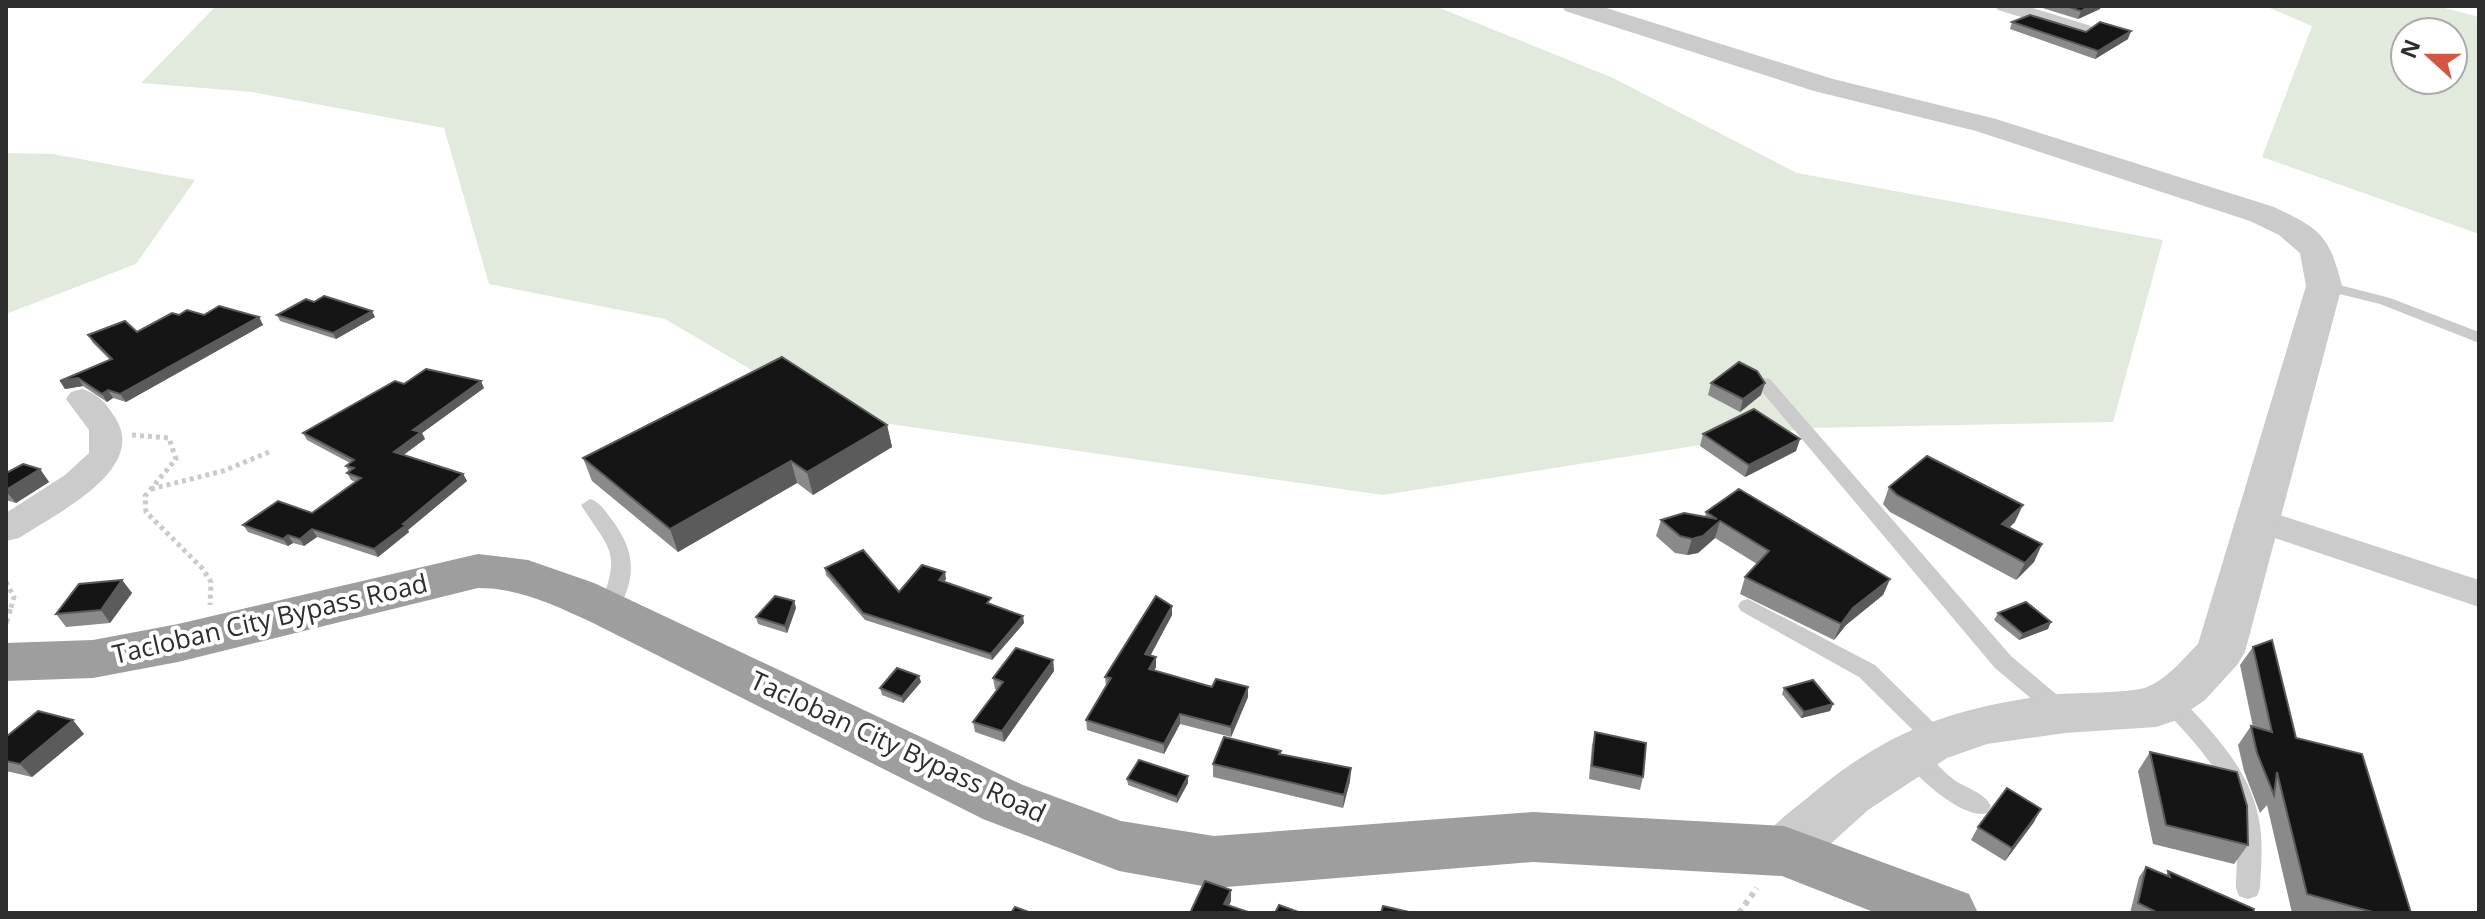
<svg xmlns="http://www.w3.org/2000/svg" width="2485" height="919" viewBox="0 0 2485 919" font-family="'Open Sans',sans-serif">
  <rect width="100%" height="100%" fill="#fff"/>
  <g fill="#e2eadd" fill-rule="evenodd">
    <path d="M216,6H1435L1613,78L1797,173L2163,240L2113,422L1809,428L1383,495L828,415L665,319L489,284L444,128L252,92L141,83Z"/>
    <path d="M2265,6H2437L2479,17V234L2262,157L2312,26ZM2405,32H2453V80H2405Z"/>
    <path d="M6,153L53,154L195,180L136,264L6,314Z"/>
  </g>
  <g fill="none" stroke-linecap="round" stroke-linejoin="round">
    <g stroke="#cbcbcb" stroke-width="5" stroke-dasharray="4 4" stroke-linecap="butt">
      <path d="M132,435L169,438L176,459L145,496L146,512L202,568L211,582L210,605"/>
      <path d="M151,489L223,471L269,452"/>
      <path d="M6,582L14,597L10,611"/>
    </g>
    <g stroke="#cbcbcb" stroke-width="6" stroke-dasharray="5 5" stroke-linecap="butt">
      <path d="M6,623L10,609"/>
      <path d="M1739,913L1757,888"/>
    </g>
    <g fill="#cbcbcb" fill-rule="evenodd">
      <path d="M2324,281L2390,298L2479,332V343L2380,304L2319,289V283Z"/>
      <path d="M1764,378L1770,379L2011,656L2070,706L2073,712L2070,718L2062,721L2054,718L1995,668L1758,387L1756,383Z"/>
      <path d="M590,499C600,502 606,512 612,520C637,553 636,579 616,614H602L599,609C621,551 612,553 581,505Z"/>
      <path d="M1748,599L1875,665L1945,734L1948,740L1945,746L1937,749L1929,746L1859,677L1741,611L1738,606L1741,601Z"/>
      <path d="M2168,691L2176,693C2212,732 2253,771 2260,826C2263,847 2261,868 2260,888L2257,896L2248,899L2239,896L2236,888C2236,867 2239,846 2236,825C2230,775 2192,740 2160,705L2157,699L2160,693Z"/>
      <path d="M1912,745C1929,751 1939,769 1953,779C1965,788 1984,792 1991,806L1987,813C1964,821 1911,774 1901,754L1904,748Z"/>
    </g>
    <g fill="#cbcbcb" fill-rule="evenodd">
      <path d="M1995,6H2026L2091,26L2094,30L2084,36L1998,10Z"/>
      <path d="M82,389C97,393 106,403 114,416C151,469 55,514 19,538L6,541V513L65,475L89,453V430L66,399L71,392Z"/>
      <path d="M2258,508L2479,580V607L2245,528L2240,520L2245,512Z"/>
    </g>
    <path fill="#cbcbcb" fill-rule="evenodd" d="M1562,6H1600L1833,79L1996,119L2274,207C2321,229 2329,235 2342,286L2245,652L2237,665L2205,700L2174,721L2156,727L2065,733L1987,744L1947,758L1868,810L1804,868L1784,875L1764,868L1756,851C1767,828 1786,815 1806,799C1884,732 1948,709 2049,695C2072,692 2129,694 2147,687C2167,679 2183,659 2198,644L2306,286L2300,253L2279,235L2250,221L1976,131L1814,91L1565,11Z"/>
    <path fill="#9e9e9e" fill-rule="evenodd" d="M478,554L528,560L594,583L1023,785L1121,821L1214,836L1533,812L1784,826L1969,894L1978,913H1876L1782,876L1533,862L1214,888L1119,871L983,819L591,622C554,605 520,588 478,588L178,662L93,678L6,681V643L93,640L178,624Z"/>
  </g>
  <g fill="#8a8a8a">
    <path d="M2036,6H2101L2100,9L2078,19Z"/>
    <path d="M2012,22L2086,32L2128,39L2095,59L2010,29Z"/>
    <path d="M179,315L259,317L263,325L126,402L113,398L107,402L83,386L65,389L60,381L110,360L93,343L88,335L137,332Z"/>
    <path d="M277,315L375,317L336,339L280,321Z"/>
    <path d="M1711,383L1761,395L1740,412L1708,395Z"/>
    <path d="M404,384L484,388L422,433L425,439L403,455L463,474L467,481L408,530L409,532L378,557L317,537L304,546L293,543L288,546L248,532L243,525L312,513L356,482L351,480L347,473L349,472L346,466L350,463L307,440L303,433Z"/>
    <path d="M887,425L892,447L813,495L797,483L678,552L592,481L583,458Z"/>
    <path d="M1703,434L1800,439L1796,451L1745,477L1700,446Z"/>
    <path d="M40,469L49,482L16,503L6,500V473Z"/>
    <path d="M1889,487L2015,522L2009,528L2042,544L2034,562L2016,580L1890,512L1883,504Z"/>
    <path d="M1706,512L1890,579L1883,595L1846,625L1834,640L1740,594L1745,577L1757,564L1715,538L1698,553L1687,555L1675,553L1656,536L1661,520L1705,517Z"/>
    <path d="M825,568L899,592L946,579L944,582L992,604L1024,623L992,660L865,620L826,575Z"/>
    <path d="M122,580L132,593L110,623L66,627L56,614Z"/>
    <path d="M794,601L796,608L787,633L758,624L756,617Z"/>
    <path d="M1998,613L2048,629L2019,640L1994,620Z"/>
    <path d="M1172,615L1150,656L1156,667L1154,671L1212,687H1248V697L1231,737L1180,724L1164,754L1087,730L1086,720L1106,686L1105,677Z"/>
    <path d="M2253,647L2296,738L2411,913H2292L2267,805L2260,813L2244,771L2238,745L2251,726L2253,727L2240,665Z"/>
    <path d="M1053,660L1054,671L1004,742L975,732L973,722L997,690L995,689L993,678Z"/>
    <path d="M921,682L903,703L882,695L880,688Z"/>
    <path d="M1784,688L1833,704L1830,711L1801,718L1782,694Z"/>
    <path d="M1595,732L1643,777L1640,790L1589,779L1592,745Z"/>
    <path d="M84,734L32,777L6,771V737Z"/>
    <path d="M2150,752L2248,845L2234,864L2153,844L2138,771Z"/>
    <path d="M1213,764L1351,768L1350,781L1343,808L1213,777Z"/>
    <path d="M1188,776V783L1177,803L1128,785L1127,779Z"/>
    <path d="M2034,822L2005,861L1971,840L1978,827Z"/>
    <path d="M2146,867L2166,876L2168,871L2253,913H2130L2139,877Z"/>
  </g>
  <g fill="#5b5b5b">
    <path d="M2091,6H2101L2100,9L2078,19L2081,11Z"/>
    <path d="M2131,31L2128,39L2095,59L2098,51Z"/>
    <path d="M372,311L375,317L336,339L333,333Z"/>
    <path d="M259,317L263,325L126,402L120,394Z"/>
    <path d="M78,378L83,386L65,389L60,381Z"/>
    <path d="M481,381L484,388L422,433L425,439L398,459L394,452L413,430Z"/>
    <path d="M1765,383L1761,395L1740,412L1743,399Z"/>
    <path d="M108,390L113,398L107,402L102,394Z"/>
    <path d="M887,425L892,447L813,495L807,472Z"/>
    <path d="M1800,439L1796,451L1745,477L1749,465Z"/>
    <path d="M791,461L797,483L678,552L670,529Z"/>
    <path d="M40,469L49,482L16,503L6,491Z"/>
    <path d="M463,474L467,481L408,530L409,532L378,557L374,549Z"/>
    <path d="M2023,505L2015,522L1994,541L2002,524Z"/>
    <path d="M1720,521L1715,538L1698,553L1687,555L1692,539Z"/>
    <path d="M312,529L317,537L304,546L300,539Z"/>
    <path d="M288,535L293,543L288,546L283,539Z"/>
    <path d="M2042,544L2034,562L2016,580L2025,563Z"/>
    <path d="M945,572L946,579L940,587L939,580Z"/>
    <path d="M1890,579L1883,595L1846,625L1834,640L1841,624L1853,608Z"/>
    <path d="M122,580L132,593L110,623L101,610Z"/>
    <path d="M794,601L796,608L787,633L785,626Z"/>
    <path d="M1172,606V615L1146,664L1145,654Z"/>
    <path d="M1023,616L1024,623L992,660L991,654Z"/>
    <path d="M2051,622L2048,629L2019,640L2023,634Z"/>
    <path d="M1156,657V667L1149,679V669Z"/>
    <path d="M1053,660L1054,671L1004,742L1002,731Z"/>
    <path d="M919,676L921,682L903,703L902,697Z"/>
    <path d="M1248,687V697L1231,737V727Z"/>
    <path d="M1833,704L1830,711L1801,718L1804,712Z"/>
    <path d="M1180,714V724L1164,754V744Z"/>
    <path d="M73,720L84,734L32,777L20,764Z"/>
    <path d="M1351,768L1350,781L1343,808L1344,795Z"/>
    <path d="M1188,776V783L1177,803V797Z"/>
    <path d="M2041,809L2034,822L2005,861L2012,848Z"/>
    <path d="M1231,890V901L1226,913L1224,904Z"/>
  </g>
  <g fill="#151515" stroke="#5b5b5b" stroke-width="2">
    <path d="M2066,6H2091L2081,11Z"/>
    <path d="M2030,15L2086,32L2100,22L2131,31L2098,51L2012,22Z"/>
    <path d="M324,296L372,311L333,333L277,315L306,299L314,302Z"/>
    <path d="M219,306L259,317L120,394L108,390L102,394L78,378L60,381L112,359L88,335L125,321L137,332L172,313L179,315L187,310L204,315Z"/>
    <path d="M782,357L887,425L807,472L791,461L670,529L583,458Z"/>
    <path d="M1739,362L1757,371L1765,383L1743,399L1711,383Z"/>
    <path d="M426,369L481,381L413,430L421,432L394,452L463,474L403,524L406,525L374,549L312,529L300,539L288,535L283,539L243,525L278,501L312,513L361,478L347,473L354,468L346,466L354,460L303,433L395,381L404,384Z"/>
    <path d="M1754,409L1800,439L1749,465L1703,434Z"/>
    <path d="M1927,456L2023,505L2002,524L2042,544L2025,563L1897,495L1889,487Z"/>
    <path d="M23,464L40,469L6,490V473Z"/>
    <path d="M1739,489L1890,579L1853,608L1841,624L1745,577L1769,551L1720,521L1703,536L1692,539L1680,536L1661,520L1684,513L1717,519L1706,512Z"/>
    <path d="M863,550L899,592L922,565L945,572L939,580L991,598L987,603L1023,616L991,654L863,613L825,568Z"/>
    <path d="M122,580L101,610L56,614L79,584Z"/>
    <path d="M775,596L794,601L785,626L756,617Z"/>
    <path d="M1156,596L1172,606L1145,654L1156,657L1149,669L1212,687L1216,679L1248,687L1231,727L1180,714L1164,744L1086,720L1111,678L1105,677Z"/>
    <path d="M2026,602L2051,622L2023,634L1998,613Z"/>
    <path d="M2272,640L2296,738L2362,754L2411,913H2376L2307,894L2277,772L2274,795L2257,753L2251,726L2272,732L2253,647Z"/>
    <path d="M1016,648L1053,660L1002,731L973,722L1003,682L993,678Z"/>
    <path d="M897,668L919,676L902,697L880,688Z"/>
    <path d="M1813,680L1833,704L1804,712L1784,688Z"/>
    <path d="M38,711L73,720L20,764L6,761V737Z"/>
    <path d="M1595,732L1646,743L1643,777L1592,766Z"/>
    <path d="M1224,737L1281,751L1279,754L1351,768L1344,795L1213,764Z"/>
    <path d="M2150,752L2237,772L2247,806L2248,845L2166,825Z"/>
    <path d="M1139,760L1188,776L1177,797L1127,779Z"/>
    <path d="M2007,788L2041,809L2012,848L1978,827Z"/>
    <path d="M2146,867L2170,877L2168,871L2254,909L2253,913H2158L2138,903Z"/>
    <path d="M1205,881L1231,890L1224,904L1251,913H1190Z"/>
    <path d="M1279,905L1301,913H1275Z"/>
    <path d="M1383,906L1413,913H1381Z"/>
    <path d="M1015,907L1031,913H1011Z"/>
  </g>
  <g text-anchor="middle" stroke-width="8" stroke-linejoin="round" paint-order="stroke">
    <g font-size="26" fill="#2e2e2e" stroke="#fff">
      <text transform="translate(270 619) rotate(-13)" y="9">Tacloban City Bypass Road</text>
      <text transform="translate(898 747) rotate(25)" y="9">Tacloban City Bypass Road</text>
    </g>
  </g>
  <rect width="2485" height="919" fill="none" stroke="#2e2e2e" stroke-width="16"/>
  <g transform="translate(2429 56) rotate(291)"><circle r="38" fill="#ffffff" stroke="#ababab" stroke-width="2"/>
  <path d="M0-6L14 30L0 20L-14 30Z" fill="#d35542"/>
  <text y="-12" font-size="22" font-weight="bold" text-anchor="middle" fill="#2e2e2e">N</text>
  </g>
</svg>
